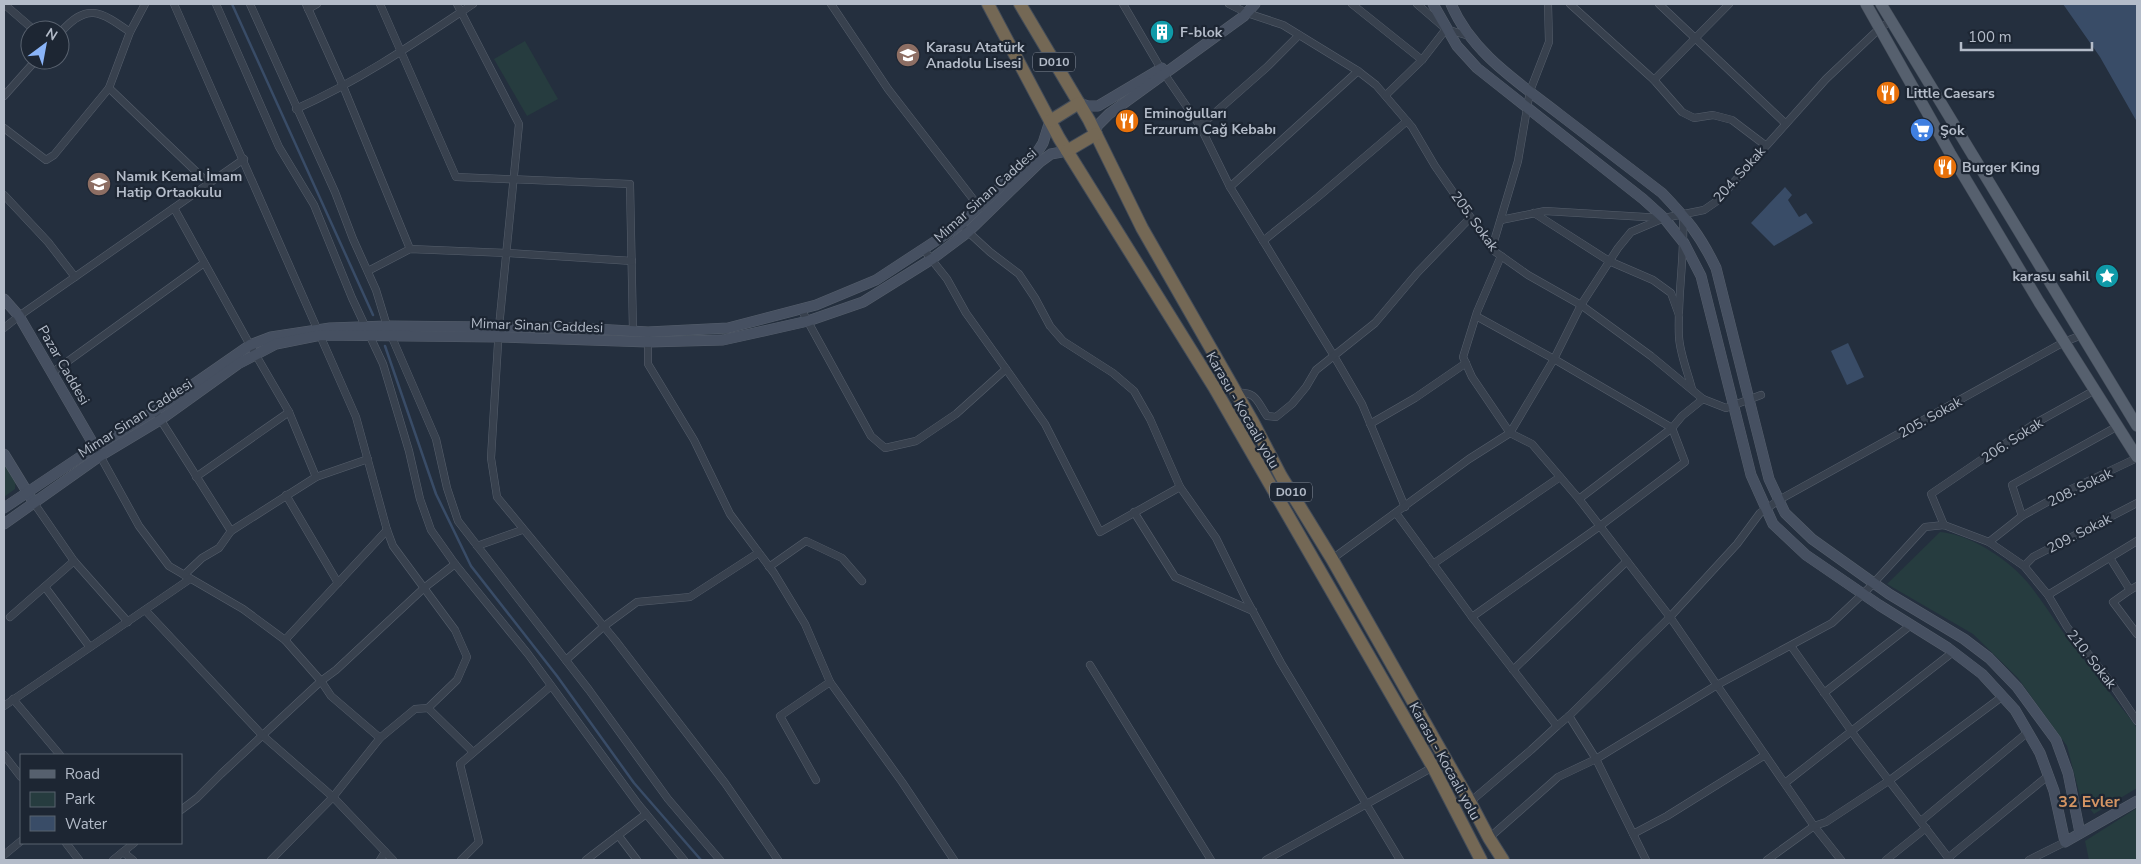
<svg xmlns="http://www.w3.org/2000/svg" width="2141" height="864" viewBox="0 0 2141 864" font-family="'Nunito Sans',sans-serif">
  <rect width="100%" height="100%" fill="#242f3e"/>
  <g fill="#263c3f">
    <path d="M525,41L558,99L527,116L494,59Z"/>
    <path d="M4,462L16,478L15,489L4,497Z"/>
    <path d="M1940,532C1965,534 1992,550 2011,566C2032,583 2047,610 2063,632C2086,663 2111,694 2135,725L2137,730V788L2094,814L2080,796L2067,746L2018,678L1973,634L1887,584Z"/>
    <path d="M2137,808V860H2089L2085,841Z"/>
  </g>
  <g fill="#394c67">
    <path d="M2063,4H2137V122L2100,57Z"/>
    <path d="M1785,187L1792,195L1788,200L1799,217L1806,213L1813,223L1774,246L1751,223Z"/>
    <path d="M1848,343L1864,377L1847,385L1831,351Z"/>
  </g>
  <g fill="none" stroke-linecap="round" stroke-linejoin="round">
    <g stroke="#394c67" stroke-width="2.5">
      <path d="M232,4L373,315"/>
      <path d="M385,346L436,494L471,566L557,676L634,783L701,860"/>
    </g>
    <g stroke="#565f6c" stroke-width="8">
      <g id="street">
        <path d="M4,4L34,30"/>
        <path d="M174,4L356,417L387,530L393,546L455,630L467,657L457,680L428,708"/>
        <path d="M216,4L279,147L314,205L352,298L383,364L409,451L420,499L431,530L455,564L528,654L638,804L684,860"/>
        <path d="M250,4L335,192L353,239L376,290L387,326L436,439L447,488L458,521L589,690L668,799L720,860"/>
        <path d="M306,4L343,86L410,249"/>
        <path d="M380,4L456,177L630,184L633,331"/>
        <path d="M457,4L519,124L499,327L491,458L497,497L615,640L725,783L778,860"/>
        <path d="M831,4L888,89L980,208"/>
        <path d="M1123,4L1161,69L1200,126L1230,187L1334,356L1362,404L1405,507"/>
        <path d="M1229,4L1247,13L1283,25L1358,71L1376,85L1412,127L1435,166L1494,251L1528,275L1581,305L1651,356L1703,399L1726,408L1761,395"/>
        <path d="M1352,4L1422,60"/>
        <path d="M1417,4L1446,29L1469,36"/>
        <path d="M1570,4L1654,80L1682,112L1694,118L1713,115L1732,120L1765,145"/>
        <path d="M1659,4L1785,123"/>
        <path d="M308,9L317,4"/>
        <path d="M60,33C87,2 100,11 130,32"/>
        <path d="M1654,80L1729,4"/>
        <path d="M109,88L130,32L145,4"/>
        <path d="M1386,95L1422,60L1446,29"/>
        <path d="M4,96L36,60"/>
        <path d="M296,109C359,81 416,42 473,4"/>
        <path d="M1200,126L1267,67L1299,35"/>
        <path d="M4,128L46,160L54,155L109,88L209,184"/>
        <path d="M1230,187L1358,71"/>
        <path d="M4,195L48,242L75,277"/>
        <path d="M174,208L250,345L289,412L316,477"/>
        <path d="M1534,213L1609,261L1653,280L1671,293L1679,315"/>
        <path d="M1683,217C1685,257 1677,296 1679,337C1680,354 1688,373 1692,389"/>
        <path d="M1501,220L1545,211L1662,218"/>
        <path d="M966,230L990,252L1019,274L1035,298L1050,326L1063,341L1113,373L1134,391L1150,419L1180,487L1216,538L1245,597L1281,663L1400,860"/>
        <path d="M1263,241L1319,196L1407,121"/>
        <path d="M1492,248L1518,161L1530,91L1549,42L1548,4"/>
        <path d="M368,271L410,249L507,253L632,261"/>
        <path d="M801,309L871,436L885,448L916,441L956,414L1006,369L966,313L947,279L924,250"/>
        <path d="M1476,316L1554,359L1672,428L1579,499L1532,444L1510,433L1472,377L1463,357L1477,312L1501,256"/>
        <path d="M4,328L19,316L244,159"/>
        <path d="M648,340V364L694,440L730,514L774,573L805,624L830,682L902,782L954,860"/>
        <path d="M1006,369L1045,424L1100,532L1180,487"/>
        <path d="M53,372L204,263"/>
        <path d="M1236,393C1256,391 1257,401 1267,416L1276,417L1292,404L1306,387L1316,370L1375,323L1418,272L1470,218"/>
        <path d="M155,411L231,531L219,548L202,558L184,575"/>
        <path d="M1370,424L1415,398L1466,363"/>
        <path d="M98,452L139,526L169,566L243,609L285,640L321,681L221,774L197,798L181,810"/>
        <path d="M196,477L289,412"/>
        <path d="M286,495L338,583"/>
        <path d="M1579,499L1670,617L1814,826L1841,860"/>
        <path d="M34,503L74,561L128,622"/>
        <path d="M1134,512L1175,577L1253,611"/>
        <path d="M1396,513L1472,617L1557,726L1569,716L1670,617L1737,544L1760,513L1779,500L2064,342L2082,335"/>
        <path d="M2022,516L2067,491L2137,458"/>
        <path d="M1944,525L1931,494L2034,424L2095,390"/>
        <path d="M231,531L316,477L368,459"/>
        <path d="M1989,542L2022,516L2012,485L2118,426"/>
        <path d="M477,546L522,530"/>
        <path d="M2110,558L2130,590L2113,602L2137,634"/>
        <path d="M1332,559L1469,459L1510,433L1554,359L1581,305L1618,248L1631,232L1664,218L1704,210L1717,201L1826,79L1880,28L1891,21"/>
        <path d="M455,564L424,588L336,670L321,681L331,696L380,738L415,709L428,708L473,752"/>
        <path d="M1433,564L1560,477"/>
        <path d="M2024,566L2033,557L2137,503"/>
        <path d="M769,567L806,541L842,558L862,581"/>
        <path d="M45,587L89,646"/>
        <path d="M2130,590L2137,586"/>
        <path d="M2048,595L2137,541"/>
        <path d="M146,611L262,735L333,797L393,860"/>
        <path d="M10,617L74,561"/>
        <path d="M1472,617L1600,526L1685,462L1672,428L1682,416L1703,399"/>
        <path d="M285,640L387,530"/>
        <path d="M1791,646L1857,739L1950,860"/>
        <path d="M566,660L603,627L637,602L690,597L758,553"/>
        <path d="M1090,665L1211,860"/>
        <path d="M1513,670L1627,561"/>
        <path d="M1824,693L1911,625"/>
        <path d="M13,699L60,755"/>
        <path d="M4,706L190,579"/>
        <path d="M4,755L21,777"/>
        <path d="M816,780L780,716L830,682"/>
        <path d="M1785,783L1953,652"/>
        <path d="M1470,802L1531,750L1557,726"/>
        <path d="M1921,821L2028,732"/>
        <path d="M1633,834L1667,816L1765,755"/>
        <path d="M618,835L637,860"/>
        <path d="M1489,838L1558,777L1596,759L1569,716"/>
        <path d="M66,843L79,860"/>
        <path d="M123,852L133,860"/>
        <path d="M4,855L21,841"/>
        <path d="M1948,858L2049,775"/>
        <path d="M113,860L134,843"/>
        <path d="M271,860L333,797L380,738"/>
        <path d="M380,860L385,852"/>
        <path d="M461,860L479,842L460,764L551,686"/>
        <path d="M586,860L646,814"/>
        <path d="M1266,860L1433,767"/>
        <path d="M1646,860L1596,759L1717,685L1832,623L1869,588L1925,527L1944,525L1989,542L2024,566L2048,595L2067,627L2112,684L2137,721"/>
        <path d="M1767,860L1814,826L1826,822L1890,780L2003,696"/>
        <path d="M1886,860L1926,828"/>
        <path d="M2029,860L2065,842"/>
      </g>
    </g>
    <g stroke="#565f6c" stroke-width="11">
      <g id="secondary">
        <path d="M1433,4L1457,46L1477,68L1643,199L1664,218L1684,243L1701,276L1751,475L1773,524L1806,555L1879,605L1948,648L1982,674L2015,710L2040,753L2054,791L2065,842L2137,801"/>
        <path d="M1451,4C1472,53 1518,82 1559,114C1593,140 1628,167 1662,193C1687,219 1700,235 1716,268L1769,479L1785,513L1812,539L1889,594L1964,639L1989,658L2017,687L2056,740L2068,773L2080,833"/>
        <path d="M1079,103L1088,106H1098L1162,68"/>
        <path d="M1096,134L1097,126L1109,114L1244,16L1255,4"/>
        <path d="M4,299L19,316L95,447"/>
        <path d="M4,454L31,498"/>
        <path d="M4,508L95,447L155,411L250,345L271,337L330,328L387,326L577,328L648,332L728,328L816,305L876,280L960,225L1038,151L1043,143L1050,121"/>
        <path d="M4,524L100,456L160,420L238,364L276,344L321,335L499,337L648,342L723,340L808,321L863,302L932,259L968,232L1040,162L1051,154L1067,151"/>
      </g>
    </g>
    <g stroke="#414a57" stroke-width="12">
      <g id="primary">
        <path d="M1866,4L1950,153L2039,302L2137,457"/>
        <path d="M1881,4L2137,426"/>
      </g>
    </g>
    <g stroke="#434c59" stroke-width="14">
      <g id="highway">
        <path d="M988,4L1059,138L1214,387L1433,767L1481,860"/>
        <path d="M1020,4L1089,120L1142,228L1253,422L1281,476L1332,559L1470,802L1489,838L1503,860"/>
        <path d="M1050,121L1079,103"/>
        <path d="M1067,151L1096,134"/>
      </g>
    </g>
    <use href="#street" stroke="#38414e" stroke-width="7"/>
    <use href="#secondary" stroke="#465061" stroke-width="10"/>
    <use href="#primary" stroke="#56606e" stroke-width="11"/>
    <use href="#highway" stroke="#746855" stroke-width="12"/>
  </g>
  <defs>
    <g id="building-disc" transform="scale(1.25)"><circle r="9.5" fill="#0f9aa8" stroke="#1d2633"/><path d="M-4-6H4V6H1V3H-1V6H-4ZM-2.5-4.3h1.7v1.8h-1.7ZM.8-4.3h1.7v1.8H.8ZM-2.5-1h1.7V.8h-1.7ZM.8-1h1.7V.8H.8Z" fill="#fff"/></g>
    <g id="school-disc" transform="scale(1.25)"><circle r="9.5" fill="#8d6e63" stroke="#1d2633"/><path d="M0-5L7-2L0 1L-7-2ZM-4 1L0 2.5L4 1V4Q0 6-4 4Z" fill="#fff"/></g>
    <g id="restaurant-disc" transform="scale(1.25)"><circle r="9.5" fill="#e8710a" stroke="#1d2633"/><path d="M-5-6h1v4h1v-4h1v4h1v-4h1v5L-1.5 .5V6h-2V.5L-5-1ZM5-6V6H3V1.5H1.5Q1.5-4 5-6Z" fill="#fff"/></g>
    <g id="supermarket-disc" transform="scale(1.25)"><circle r="9.5" fill="#3f7fe0" stroke="#1d2633"/><path d="M-6-5.5h2.5l.6 2H6L4.5 2H-2.5L-4.4-4H-6ZM-1.5 3.2a1.3 1.3 0 1 0 .1 0ZM3 3.2a1.3 1.3 0 1 0 .1 0Z" fill="#fff"/></g>
    <g id="sight-disc" transform="scale(1.25)"><circle r="9.5" fill="#0f9aa8" stroke="#1d2633"/><path d="M0-6L1.8-2.2L6-1.7L2.9 1.2L3.7 5.4L0 3.3L-3.7 5.4L-2.9 1.2L-6-1.7L-1.8-2.2Z" fill="#fff"/></g>
  </defs>
  <g fill-rule="evenodd">
    <use href="#building-disc" x="1162" y="32"/>
    <use href="#school-disc" x="908" y="55"/>
    <use href="#restaurant-disc" x="1888" y="93"/>
    <use href="#restaurant-disc" x="1127" y="121"/>
    <use href="#supermarket-disc" x="1922" y="130"/>
    <use href="#restaurant-disc" x="1945" y="167"/>
    <use href="#school-disc" x="99" y="184"/>
    <use href="#sight-disc" x="2107" y="276"/>
  </g>
  <g text-anchor="middle" stroke-width="4.5" stroke-linejoin="round" paint-order="stroke">
    <g fill="#1d2633" stroke="#878f9c" stroke-width="1">
      <rect x="1033" y="52.5" width="42" height="19" rx="4"/>
      <rect x="1270" y="482.5" width="42" height="19" rx="4"/>
    </g>
    <g font-size="12" font-weight="bold" fill="#b4bcc9">
      <text x="1054" y="66">D010</text>
      <text x="1291" y="496">D010</text>
    </g>
    <g font-size="14" font-weight="bold" fill="#b4bcc9" stroke="#1d2633" text-anchor="start">
      <text x="1180" y="37">F-blok</text>
      <text x="926" y="52">Karasu Atatürk<tspan x="926" dy="16">Anadolu Lisesi</tspan></text>
      <text x="1906" y="98">Little Caesars</text>
      <text x="1144" y="118">Eminoğulları<tspan x="1144" dy="16">Erzurum Cağ Kebabı</tspan></text>
      <text x="1940" y="135">Şok</text>
      <text x="1962" y="172">Burger King</text>
      <text x="116" y="181">Namık Kemal İmam<tspan x="116" dy="16">Hatip Ortaokulu</tspan></text>
      <text x="2090" y="281" text-anchor="end">karasu sahil</text>
    </g>
    <g font-size="14" fill="#b4bcc9" stroke="#1d2633">
      <text transform="translate(1739 174) rotate(-48)" y="5">204. Sokak</text>
      <text transform="translate(985 195) rotate(-42)" y="5">Mimar Sinan Caddesi</text>
      <text transform="translate(1475 221) rotate(54)" y="5">205. Sokak</text>
      <text transform="translate(537 325) rotate(2)" y="5">Mimar Sinan Caddesi</text>
      <text transform="translate(64 365) rotate(60)" y="5">Pazar Caddesi</text>
      <text transform="translate(1243 410) rotate(60)" y="5">Karasu - Kocaali yolu</text>
      <text transform="translate(1930 417) rotate(-29)" y="5">205. Sokak</text>
      <text transform="translate(135 418) rotate(-33)" y="5">Mimar Sinan Caddesi</text>
      <text transform="translate(2012 440) rotate(-33)" y="5">206. Sokak</text>
      <text transform="translate(2080 487) rotate(-26)" y="5">208. Sokak</text>
      <text transform="translate(2079 533) rotate(-27)" y="5">209. Sokak</text>
      <text transform="translate(2092 659) rotate(52)" y="5">210. Sokak</text>
      <text transform="translate(1445 761) rotate(61)" y="5">Karasu - Kocaali yolu</text>
    </g>
    <g font-size="16" font-weight="bold" fill="#d59563" stroke="#1d2633">
      <text x="2089" y="807">32 Evler</text>
    </g>
  </g>
  <rect width="2141" height="864" fill="none" stroke="#b4bcc9" stroke-width="10"/>
  <rect x="20" y="754" width="162" height="90" fill="#1d2633" stroke="#59626f"/>
  <rect x="30" y="770" width="25" height="8" fill="#56606e" stroke="#59626f"/>
  <text x="65" y="779" font-size="15" fill="#b4bcc9">Road</text>
  <rect x="30" y="792" width="25" height="15" fill="#263c3f" stroke="#59626f"/>
  <text x="65" y="804" font-size="15" fill="#b4bcc9">Park</text>
  <rect x="30" y="816" width="25" height="15" fill="#394c67" stroke="#59626f"/>
  <text x="65" y="829" font-size="15" fill="#b4bcc9">Water</text>
  <g transform="translate(45 45) rotate(32)"><circle r="24" fill="#1d2633" stroke="#59626f"/>
  <path d="M0-4L9 19L0 12L-9 19Z" fill="#8ab4f8"/>
  <text y="-8" font-size="14" font-weight="bold" text-anchor="middle" fill="#b4bcc9">N</text>
  </g>
  <path d="M1961 42v8h131v-8" fill="none" stroke="#b4bcc9" stroke-width="2.5"/>
  <text x="1968" y="42" font-size="15" fill="#b4bcc9" stroke="#1d2633" stroke-width="4" paint-order="stroke">100 m</text>
</svg>
